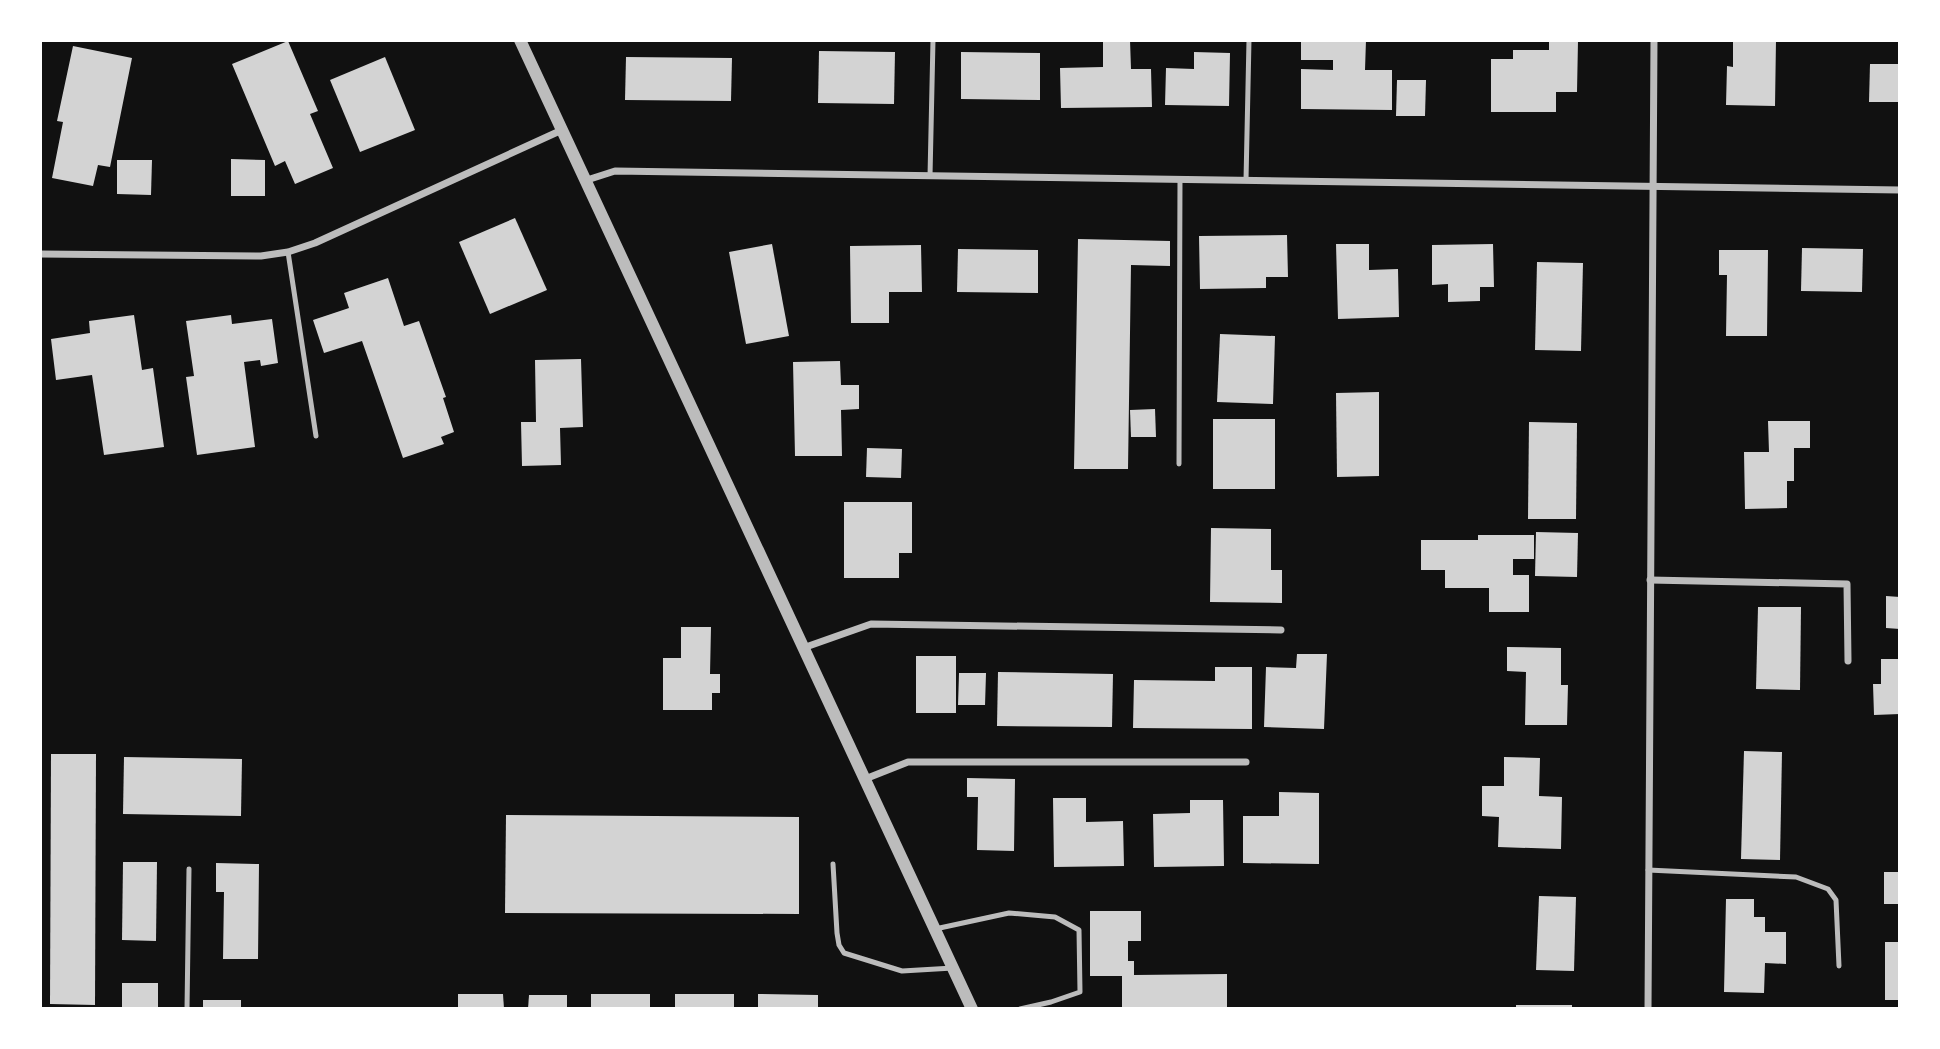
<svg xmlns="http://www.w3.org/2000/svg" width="1940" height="1049" viewBox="0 0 1940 1049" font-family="Quicksand,sans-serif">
  <rect width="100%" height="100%" fill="#111"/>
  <g fill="#d3d3d3">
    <path d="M1103,40H1130L1131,69H1151L1152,107L1061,108L1060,68L1103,67Z"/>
    <path d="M1301,40H1366L1365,70H1392V110L1301,109V69L1333,70V60H1301Z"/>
    <path d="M1742,40H1776L1775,106L1726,105L1727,66L1733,67V42Z"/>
    <path d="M288,41L318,111L310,114L333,168L295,184L285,161L275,166L232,64Z"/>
    <path d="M1549,41H1578L1577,92H1556V112H1491V59H1513V50H1549Z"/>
    <path d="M73,46L132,58L110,167L98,165L93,186L52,178L63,122L57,121Z"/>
    <path d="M819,51L895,52L894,104L818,103Z"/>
    <path d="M961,52L1040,53V100L961,99Z"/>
    <path d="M1194,52L1230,53L1229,106L1165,105L1166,68L1194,69Z"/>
    <path d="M385,57L415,130L360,152L330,80Z"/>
    <path d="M626,57L732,58L731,101L625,100Z"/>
    <path d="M1870,64H1900V102H1869Z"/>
    <path d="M1397,80H1426L1425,116H1396Z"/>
    <path d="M231,159L265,160V196H231Z"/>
    <path d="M117,160H152L151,195L117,194Z"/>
    <path d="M515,218L547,290L490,314L459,242Z"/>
    <path d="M1287,235L1288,277H1266V288L1200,289L1199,236Z"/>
    <path d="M1078,239L1170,241V266L1131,265L1128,469H1074Z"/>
    <path d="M772,244L789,336L746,344L729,252Z"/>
    <path d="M1336,244H1369V270L1398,269L1399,317L1338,319Z"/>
    <path d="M1493,244L1494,287H1480V301L1448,302V284L1432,285V245Z"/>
    <path d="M921,245L922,292H889V323H851L850,246Z"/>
    <path d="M1802,248L1863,249L1862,292L1801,291Z"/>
    <path d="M958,249L1038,250V293L957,292Z"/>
    <path d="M1719,250H1768L1767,336H1726L1727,275H1719Z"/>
    <path d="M1537,262L1583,263L1581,351L1535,350Z"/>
    <path d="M388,278L404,326L419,321L446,397L443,398L454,432L441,437L444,444L403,458L362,341L324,353L313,320L349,308L344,293Z"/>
    <path d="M134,315L142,370L153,368L164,447L104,455L92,375L56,380L51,339L90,333L89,321Z"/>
    <path d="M231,315L232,324L272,319L278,363L261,366L260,360L244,362L255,447L197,455L186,377L194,376L186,321Z"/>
    <path d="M1220,334L1275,336L1273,404L1217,402Z"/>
    <path d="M581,359L583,427L560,428L561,465L522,466L521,422H536L535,360Z"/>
    <path d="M840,361L841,385H859V409L841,410L842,456H795L793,362Z"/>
    <path d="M1379,392V476L1337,477L1336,393Z"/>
    <path d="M1155,409L1156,437H1131L1130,410Z"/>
    <rect x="1213" y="419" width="62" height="70"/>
    <path d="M1768,421H1810V448H1794V481H1787V508L1745,509L1744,452H1769Z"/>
    <path d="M1529,422L1577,423L1576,519H1528Z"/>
    <path d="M867,448L902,449L901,478L866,477Z"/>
    <path d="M844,502H912V553H899V578H844Z"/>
    <path d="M1211,528L1271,529V570H1282V603L1210,602Z"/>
    <path d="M1536,532L1578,533L1577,577L1535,576Z"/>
    <path d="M1478,535H1534V559H1513V575H1529V612H1489V588H1445V570H1421V540H1478Z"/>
    <path d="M1886,596L1900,597V629L1886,628Z"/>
    <path d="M1758,607H1801L1800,690L1756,689Z"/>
    <path d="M681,627H711L710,674H720V693H712V710H663V658H681Z"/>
    <path d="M1507,647L1561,648V685H1568L1567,725H1525L1526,672L1507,671Z"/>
    <path d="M1297,654H1327L1324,729L1264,727L1266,667L1296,668Z"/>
    <rect x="916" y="656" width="40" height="57"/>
    <path d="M1881,659H1900V714L1874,715L1873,684H1881Z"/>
    <path d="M1215,667H1252V729L1133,728L1134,680L1215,681Z"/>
    <path d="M998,672L1113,674L1112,727L997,726Z"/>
    <path d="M959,673H986L985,705H958Z"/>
    <path d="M1744,751L1782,752L1780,860L1741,859Z"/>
    <path d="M51,754H96L95,1005L50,1004Z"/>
    <path d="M124,757L242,759L241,816L123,814Z"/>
    <path d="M1504,757L1540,758L1539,796L1562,797L1561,849L1498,847L1499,817L1482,816V786H1504Z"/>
    <path d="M967,778L1015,779L1014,851L977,850L978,797H967Z"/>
    <path d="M1279,792L1319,793V864L1243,863V816H1279Z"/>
    <path d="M1053,798H1086V822L1123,821L1124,866L1054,867Z"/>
    <path d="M1190,800H1223L1224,866L1154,867L1153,814L1190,813Z"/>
    <path d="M506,815L799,817V914L505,913Z"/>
    <path d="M123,862H157L156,941L122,940Z"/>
    <path d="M216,863L259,864L258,959H223L224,892H216Z"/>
    <rect x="1884" y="872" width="16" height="32"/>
    <path d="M1539,896L1576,897L1574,971L1536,970Z"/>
    <path d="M1726,899H1754V917H1765V932H1786V964L1765,963L1764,993L1724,992Z"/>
    <path d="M1090,911H1141V941H1128V961H1134V975L1227,974V1009H1122V976H1090Z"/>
    <rect x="1885" y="942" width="15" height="58"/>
    <rect x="122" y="983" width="36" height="26"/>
    <path d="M458,994H503L504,1009H458Z"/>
    <rect x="591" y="994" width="59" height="15"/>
    <rect x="675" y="994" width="59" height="15"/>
    <path d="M758,994L818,995V1009H758Z"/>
    <path d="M529,995H567V1009H528Z"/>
    <rect x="203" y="1000" width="38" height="9"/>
    <rect x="1516" y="1005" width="56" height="4"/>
  </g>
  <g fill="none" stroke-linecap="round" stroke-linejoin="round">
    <g stroke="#bcbcbc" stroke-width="5">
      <path d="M930,176L933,40"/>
      <path d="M1246,180L1249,40"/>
      <path d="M288,252L316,436"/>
      <path d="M1179,464L1180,179"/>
      <path d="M833,864L837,933L839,945L844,953L902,971L953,968"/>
      <path d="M1648,870L1796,877L1828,889L1836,900L1839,966"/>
      <path d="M935,929L1009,913L1055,917L1079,930L1080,992L1051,1002L1020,1009"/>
      <path d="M187,1009L189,869"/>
    </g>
    <g stroke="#bcbcbc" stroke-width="7">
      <path d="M587,180L615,171L1900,190"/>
      <path d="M40,254L261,256L288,252L315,243L562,130"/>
      <path d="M1650,580L1847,584L1848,661"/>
      <path d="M803,648L871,624L1281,630"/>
      <path d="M865,779L908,762H1246"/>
      <path d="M1648,1009L1654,40"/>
    </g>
    <path stroke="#bcbcbc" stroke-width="12" d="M520,40L972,1009"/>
  </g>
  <rect width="1940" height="1049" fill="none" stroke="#ffffff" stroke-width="84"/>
</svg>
